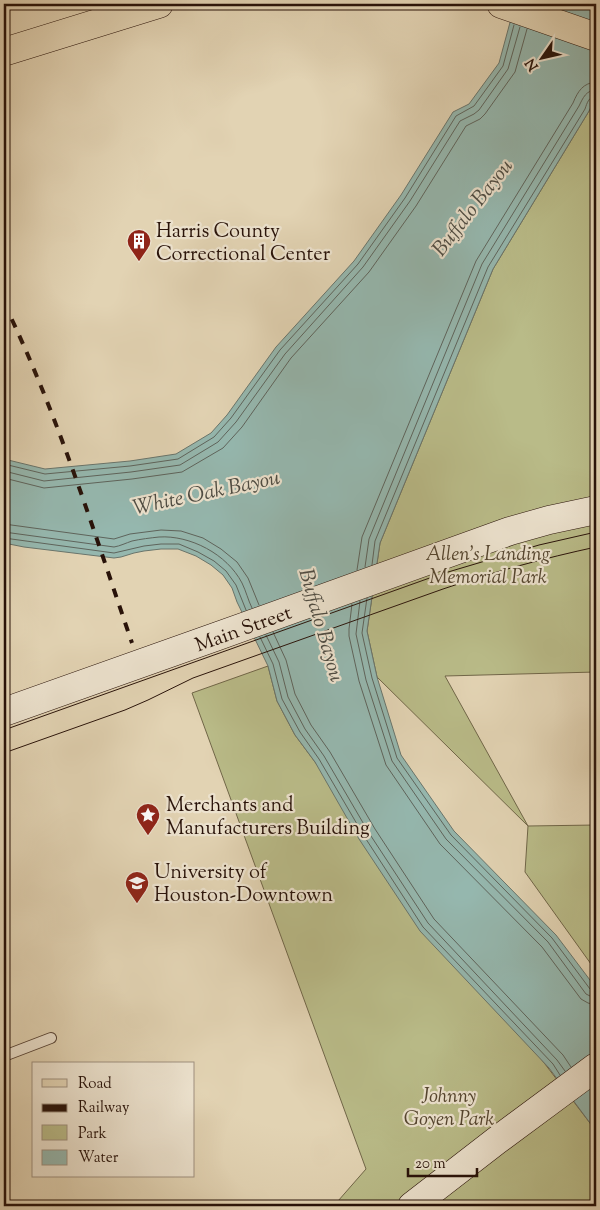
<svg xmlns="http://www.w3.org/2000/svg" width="600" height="1210" viewBox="0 0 600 1210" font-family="'Sorts Mill Goudy',serif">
  <rect width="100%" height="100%" fill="#e2d3b3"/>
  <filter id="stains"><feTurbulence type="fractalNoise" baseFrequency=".004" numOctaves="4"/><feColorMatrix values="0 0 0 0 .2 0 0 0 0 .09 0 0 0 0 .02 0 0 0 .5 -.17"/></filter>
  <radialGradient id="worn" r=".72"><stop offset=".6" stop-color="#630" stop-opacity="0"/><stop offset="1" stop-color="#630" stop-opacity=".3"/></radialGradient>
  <g fill="#b9bb88" stroke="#706648">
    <path d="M596,97V672L445,676L528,826L596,825V971L525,872L528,826L377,677L367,631L380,543L493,269L589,111Z"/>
    <path d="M268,666L277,701L295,735L315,762L596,1131V1206H340L338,1201L366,1169L192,693Z"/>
  </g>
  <path fill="#95b7ae" stroke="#69756c" d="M515,4H596V97L589,111L493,269L380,543L367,631L377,677L401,755L454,831L556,935L596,988V1131L549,1068L420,931L359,839L315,762L295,735L277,701L268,666L237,602L232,588L223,575L211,565L196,556L178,549H161L144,551L134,553L121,557L114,558L24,547L4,543V459L45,469L130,461L176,454L211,433L227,415L276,347L354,261L401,195L453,112L469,104L499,63Z"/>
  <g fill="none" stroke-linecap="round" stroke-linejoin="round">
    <g stroke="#5e645c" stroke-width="1">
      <path d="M4,464L45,474L130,466L178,459L214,437L231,418L280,350L358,264L405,198L456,116L474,106L503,66L514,25"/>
      <path d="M4,471L44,481L131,472L180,465L218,442L236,422L285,354L363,267L410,201L460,121L474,114L479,110L508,69L520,27"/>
      <path d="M4,478L44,488L132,479L182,472L223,448L242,427L291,358L369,272L416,206L466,126L480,119L485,114L515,72L527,29"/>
      <path d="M4,524L114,539L130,534L161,530L181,531L203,538L221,549L237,562L248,578L259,605"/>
      <path d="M4,532L114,547C120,546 126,543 132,541C141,539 150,538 159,537C190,535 227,554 242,583C246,591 248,600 252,608"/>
      <path d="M4,538L114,553L144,546L161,544H179L198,552L214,561L226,571L236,585L246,610"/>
      <path d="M372,565L375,541L488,267L585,109C587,103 589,96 596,96"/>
      <path d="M365,567L369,539L482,264L579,106C583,98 586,90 596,90"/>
      <path d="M357,570L362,537L476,261L573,103C578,91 583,83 596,82"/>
      <path d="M367,598L362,633L372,678L397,758L451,835L552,938L590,989L596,991"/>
      <path d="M360,601L356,634L366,680L392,761L446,839L548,942L586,994L590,996L596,997"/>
      <path d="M352,604L349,629V636L359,681L386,765L440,844L542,947L581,999L588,1003L596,1005"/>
      <path d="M273,632L286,660L295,694L311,725L330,752L375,829L434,919L563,1055L571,1067"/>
      <path d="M266,635L279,662L288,697L305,729L324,756L369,833L428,923L557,1060L565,1071"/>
      <path d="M260,637L273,664L282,699L300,732L319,759L364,836L423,927L553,1064L560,1075"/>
    </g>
    <g stroke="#564234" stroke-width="12">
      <path id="lane" d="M4,1056L51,1038"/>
    </g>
    <g stroke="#281209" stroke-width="29">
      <path id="secondary" d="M412,1206L496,1141L596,1067"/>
    </g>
    <g stroke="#281209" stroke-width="29">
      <g id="primary">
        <path d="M501,4L596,37"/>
        <path d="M4,52L159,4"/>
      </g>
    </g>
    <use href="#lane" stroke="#ece2ce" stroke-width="10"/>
    <use href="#secondary" stroke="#ece2ce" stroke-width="28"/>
    <use href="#primary" stroke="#e2d3b3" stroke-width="28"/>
    <g stroke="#281209" stroke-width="1">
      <path d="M4,730L438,575L539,545L596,532"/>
      <path d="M4,753L125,710L148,700L193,678L443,589C493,572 545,558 596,547"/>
    </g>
    <path stroke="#281209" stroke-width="4" stroke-dasharray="9 9" stroke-linecap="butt" d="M4,303C57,412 93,529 132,643"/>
    <g stroke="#281209" stroke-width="29" stroke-linecap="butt">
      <path id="secondary-bridge" d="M4,712L218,636L510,531L549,520L596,510"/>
    </g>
    <use href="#secondary-bridge" stroke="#ece2ce" stroke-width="28"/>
  </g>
  <defs>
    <g id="building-pin" transform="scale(1.25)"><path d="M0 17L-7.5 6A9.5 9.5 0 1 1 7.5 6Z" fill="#8f2418" stroke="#ece2ce"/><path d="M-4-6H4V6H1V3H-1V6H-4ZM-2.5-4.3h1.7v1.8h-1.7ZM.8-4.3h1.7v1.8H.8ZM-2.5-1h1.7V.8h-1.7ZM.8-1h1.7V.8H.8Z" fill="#fff"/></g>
    <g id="sight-pin" transform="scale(1.25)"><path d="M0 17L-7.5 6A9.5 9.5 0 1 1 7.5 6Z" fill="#8f2418" stroke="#ece2ce"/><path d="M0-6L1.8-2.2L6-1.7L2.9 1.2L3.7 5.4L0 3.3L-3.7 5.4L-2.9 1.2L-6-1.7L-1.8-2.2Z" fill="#fff"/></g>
    <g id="university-pin" transform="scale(1.25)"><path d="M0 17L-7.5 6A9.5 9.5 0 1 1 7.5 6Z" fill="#8f2418" stroke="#ece2ce"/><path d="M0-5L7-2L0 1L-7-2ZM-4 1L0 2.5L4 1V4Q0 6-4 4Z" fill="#fff"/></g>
  </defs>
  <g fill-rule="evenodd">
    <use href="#building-pin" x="139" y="241"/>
    <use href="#sight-pin" x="148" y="815"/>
    <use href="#university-pin" x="137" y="883"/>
  </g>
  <g text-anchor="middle" stroke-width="4.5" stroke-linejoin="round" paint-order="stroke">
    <g font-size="20" fill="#281209" stroke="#ece2ce" text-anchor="start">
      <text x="156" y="237">Harris County<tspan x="156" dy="23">Correctional Center</tspan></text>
      <text x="166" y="811">Merchants and<tspan x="166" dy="23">Manufacturers Building</tspan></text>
      <text x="154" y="878">University of<tspan x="154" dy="23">Houston-Downtown</tspan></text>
    </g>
    <g font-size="20" font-style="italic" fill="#54452f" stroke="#ece2ce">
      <text x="488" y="560">Allen's Landing<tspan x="488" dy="23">Memorial Park</tspan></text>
      <text x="449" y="1102">Johnny<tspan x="449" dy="23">Goyen Park</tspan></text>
    </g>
    <g font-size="20" fill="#281209" stroke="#ece2ce">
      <text transform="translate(243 628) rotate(-20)" y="7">Main Street</text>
    </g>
    <g font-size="21" font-style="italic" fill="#4e4c43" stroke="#ece2ce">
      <text transform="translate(472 207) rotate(-52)" y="7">Buffalo Bayou</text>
      <text transform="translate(206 492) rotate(-12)" y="7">White Oak Bayou</text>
      <text transform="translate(322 625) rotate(74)" y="7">Buffalo Bayou</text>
    </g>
  </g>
  <rect width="600" height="1210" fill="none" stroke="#e2d3b3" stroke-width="20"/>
  <rect x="5" y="5" width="590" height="1200" fill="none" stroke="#281209" stroke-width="2.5"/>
  <rect x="10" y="10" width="580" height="1190" fill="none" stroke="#281209"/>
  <rect x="32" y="1062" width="162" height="115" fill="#ece2ce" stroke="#9e8f7f"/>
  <rect x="42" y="1079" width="25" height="8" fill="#e2d3b3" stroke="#9e8f7f"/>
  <text x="78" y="1088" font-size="15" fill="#281209">Road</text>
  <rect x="42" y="1104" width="25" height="8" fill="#281209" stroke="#9e8f7f"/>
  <text x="78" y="1112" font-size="15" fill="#281209">Railway</text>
  <rect x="42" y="1125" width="25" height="15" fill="#b9bb88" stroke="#9e8f7f"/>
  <text x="78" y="1138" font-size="15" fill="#281209">Park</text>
  <rect x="42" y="1150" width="25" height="15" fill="#95b7ae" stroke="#9e8f7f"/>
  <text x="78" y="1162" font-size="15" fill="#281209">Water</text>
  <g transform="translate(542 58) rotate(236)" stroke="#ece2ce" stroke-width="4" paint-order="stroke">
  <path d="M0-4L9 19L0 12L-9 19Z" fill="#281209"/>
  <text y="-8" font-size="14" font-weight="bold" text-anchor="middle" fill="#281209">N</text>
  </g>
  <path d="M408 1168v8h69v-8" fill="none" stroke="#281209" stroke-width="2.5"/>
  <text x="415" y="1168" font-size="15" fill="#281209" stroke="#ece2ce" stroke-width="4" paint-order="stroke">20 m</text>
  <rect width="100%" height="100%" filter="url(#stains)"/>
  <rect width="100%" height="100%" fill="url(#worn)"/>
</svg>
